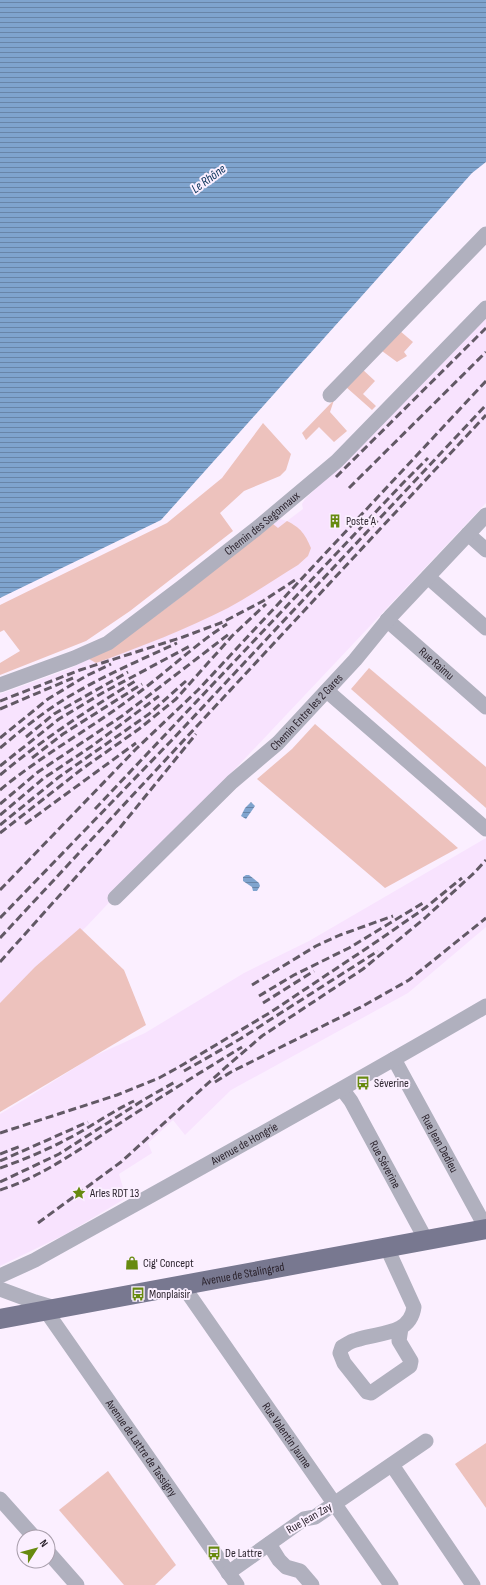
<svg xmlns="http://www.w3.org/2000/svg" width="486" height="1585" viewBox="0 0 486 1585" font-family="'Sofia Sans Condensed',sans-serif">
  <defs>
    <pattern id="water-rules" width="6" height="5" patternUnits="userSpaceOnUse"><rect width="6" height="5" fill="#7fa4ce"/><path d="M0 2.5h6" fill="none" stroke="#6885a8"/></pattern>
  </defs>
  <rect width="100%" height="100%" fill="#fbefff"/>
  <g fill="#f8e3fe">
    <path d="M486,319V503L86,927L0,1006V694L69,669L107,650L280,519L287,521L303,509L302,504L305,499L330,475Z"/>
    <path d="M486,838V927L408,993L231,1090L185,1135L173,1120L148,1143L152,1153L119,1174L126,1198L66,1234L0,1266V1114L27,1098L92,1057L145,1033L244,973L309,941Z"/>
  </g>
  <g fill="#edc2bd">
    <path d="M400,331L413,342L404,352L407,356L397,362L382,351Z"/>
    <path d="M362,369L375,381L363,394L376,406L372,410L346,387Z"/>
    <path d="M334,400L330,412L347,431L334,442L319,427L306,440L302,433Z"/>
    <path d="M263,423L291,454L286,470L280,476L244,491L220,513L233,531L130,611L86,641L0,675V663L20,651L4,630L0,632V605L167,523L222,478Z"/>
    <path d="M287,521C301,528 305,534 311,548L308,556L298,565C275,579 252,595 228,608C186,629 141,647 96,663L89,659L109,649L169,606L273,524L278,528Z"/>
    <path d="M369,668L486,767V808L351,689Z"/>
    <path d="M315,724L458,848L385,888L257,779L292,749Z"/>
    <path d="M80,928L124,970L146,1025L0,1112V1003L35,967Z"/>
    <path d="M486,1443V1508L455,1464Z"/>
    <path d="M108,1471L176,1565L155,1585H124L59,1510Z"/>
  </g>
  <g fill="url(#water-rules)">
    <path d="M0,0H486V162L472,173L161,520L0,598Z"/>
    <path d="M251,802L255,806L246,819L241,816L245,808Z"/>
    <path d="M246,875H249L259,883L260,886L257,891H253L252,887L243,881V877Z"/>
  </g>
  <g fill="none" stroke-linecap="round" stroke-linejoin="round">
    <g stroke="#b0b0be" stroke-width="15">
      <path d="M330,395L486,234"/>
      <path d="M468,534L486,550"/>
      <path d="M428,577L486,628"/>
      <path id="s1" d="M387,620L486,707"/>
      <path id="s2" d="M0,685L74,658L108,643L182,587L256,529L337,461L486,308"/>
      <path d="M327,691L486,829"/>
      <path id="s3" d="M115,898L232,782L278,743L355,660L390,617L486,515"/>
      <path id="s4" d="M394,1059L486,1228"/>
      <path id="s5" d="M342,1089L351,1101L426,1240"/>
      <path d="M387,1248L414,1307C410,1336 378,1332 356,1340C351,1341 347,1344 342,1347L340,1353L344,1363L367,1392L371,1393L410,1366L411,1361L399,1341L401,1328"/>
      <path id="s6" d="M0,1276L35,1260C186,1176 337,1093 486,1006"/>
      <path id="s7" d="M183,1286L391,1585"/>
      <path d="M0,1289L35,1302L55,1308"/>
      <path id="s8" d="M46,1311L237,1585"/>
      <path d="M392,1465L473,1585"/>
      <path d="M0,1499L34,1537"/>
      <path d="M269,1544L279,1560L286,1567L300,1571L312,1585"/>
      <path d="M48,1552L77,1585"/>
      <path d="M228,1573L304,1519L315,1517L426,1441"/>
    </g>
    <path stroke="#787890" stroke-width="20" id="s9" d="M0,1319L486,1229"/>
    <g stroke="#625965" stroke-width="3" stroke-dasharray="8 4" stroke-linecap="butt">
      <path d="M336,477L486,328"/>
      <path d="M349,488L486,352"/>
      <path d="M0,701L80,670L183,637L223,622L263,601L295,580"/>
      <path d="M0,709L73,678"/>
      <path d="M26,737L54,714L128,672"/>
      <path d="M0,738L48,699L86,676L111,664"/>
      <path d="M0,748C24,728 48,708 75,693C107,674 143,659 177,643"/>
      <path d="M32,758L63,734L142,684"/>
      <path d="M0,766L59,719L104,692L190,646"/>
      <path d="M0,775C43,739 89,709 137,680"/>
      <path d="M0,790C42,755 90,729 134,696C166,673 194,645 227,624"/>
      <path d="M0,804L38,772L122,716L229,634"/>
      <path d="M95,809L404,482L428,458"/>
      <path d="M0,815L44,778L92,746L159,696"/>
      <path d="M25,824L136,743"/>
      <path d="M0,825L59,777L149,714L186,681"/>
      <path d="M0,833L82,769L139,729L176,699L232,636L266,604"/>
      <path d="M0,890L136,749L198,690L486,381"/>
      <path d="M0,918L171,741L486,405"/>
      <path d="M0,938L486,415"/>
      <path d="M0,962L118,830L196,734"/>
      <path d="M252,985L316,946L340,935L393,916"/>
      <path d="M259,996L294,975L349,948L423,903"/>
      <path d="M263,1003L314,971"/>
      <path d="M184,1071L240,1039L378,951"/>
      <path d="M215,1082L231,1072L363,1006L409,980L486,918"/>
      <path d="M0,1133L117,1095L159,1078L179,1067L271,1012L379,940L425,908L462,878"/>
      <path d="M0,1154L21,1146"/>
      <path d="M0,1161L88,1122"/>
      <path d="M0,1168C26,1159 51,1148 75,1135C95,1124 113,1111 134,1101"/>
      <path d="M0,1182L59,1154L145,1099L175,1082"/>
      <path d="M0,1190C41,1177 75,1152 111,1129C154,1101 198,1074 242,1047"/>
      <path d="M38,1223L121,1162L226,1067L262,1036L363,969L425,918L474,873L486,860"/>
    </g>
  </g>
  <defs>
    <g id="building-bare" transform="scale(1.08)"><path d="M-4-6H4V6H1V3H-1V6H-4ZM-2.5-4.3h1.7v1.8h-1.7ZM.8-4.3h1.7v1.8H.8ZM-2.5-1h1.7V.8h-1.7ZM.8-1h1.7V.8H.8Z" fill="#678a0f" stroke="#fbefff" stroke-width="2.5" paint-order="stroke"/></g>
    <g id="bus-bare" transform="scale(1.08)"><path d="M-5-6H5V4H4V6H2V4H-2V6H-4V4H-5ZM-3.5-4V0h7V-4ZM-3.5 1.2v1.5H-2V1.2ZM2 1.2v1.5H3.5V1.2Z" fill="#678a0f" stroke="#fbefff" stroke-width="2.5" paint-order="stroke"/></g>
    <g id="sight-bare" transform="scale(1.08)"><path d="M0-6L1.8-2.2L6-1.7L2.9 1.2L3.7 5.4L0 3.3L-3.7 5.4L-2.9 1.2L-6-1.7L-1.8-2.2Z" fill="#678a0f" stroke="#fbefff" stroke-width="2.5" paint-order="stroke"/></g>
    <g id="shop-bare" transform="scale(1.08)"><path d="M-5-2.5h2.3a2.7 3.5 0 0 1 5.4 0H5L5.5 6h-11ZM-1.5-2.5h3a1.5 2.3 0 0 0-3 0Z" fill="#678a0f" stroke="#fbefff" stroke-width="2.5" paint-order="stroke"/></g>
  </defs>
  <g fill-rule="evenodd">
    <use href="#building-bare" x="335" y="521"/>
    <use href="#bus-bare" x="363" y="1083"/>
    <use href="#sight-bare" x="79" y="1193"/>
    <use href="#shop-bare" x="132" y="1263"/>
    <use href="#bus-bare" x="138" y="1294"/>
    <use href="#bus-bare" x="214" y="1553"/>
  </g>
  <g text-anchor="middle" stroke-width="4" stroke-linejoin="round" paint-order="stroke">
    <g font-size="12" fill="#2c242e" stroke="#fbefff" text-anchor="start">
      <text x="346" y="525">Poste A</text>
      <text x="374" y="1087">Séverine</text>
      <text x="90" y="1197">Arles RDT 13</text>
      <text x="143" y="1267">Cig' Concept</text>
      <text x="149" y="1298">Monplaisir</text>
      <text x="225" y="1557">De Lattre</text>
    </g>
    <g font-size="12" fill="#2c242e" stroke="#fbefff">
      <text dy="4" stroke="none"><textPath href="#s2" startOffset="311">Chemin des Segonnaux</textPath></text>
      <text dy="4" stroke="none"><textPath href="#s1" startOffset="66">Rue Raimu</textPath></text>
      <text dy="4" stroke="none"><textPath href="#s3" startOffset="267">Chemin Entre les 2 Gares</textPath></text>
      <text dy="4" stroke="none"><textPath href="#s4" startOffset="96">Rue Jean Dedieu</textPath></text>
      <text dy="4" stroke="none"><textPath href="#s6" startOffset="278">Avenue de Hongrie</textPath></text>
      <text dy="4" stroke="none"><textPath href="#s5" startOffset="87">Rue Séverine</textPath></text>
      <text dy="4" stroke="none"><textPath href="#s9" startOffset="247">Avenue de Stalingrad</textPath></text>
      <text dy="4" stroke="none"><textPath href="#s7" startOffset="182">Rue Valentin Jaume</textPath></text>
      <text dy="4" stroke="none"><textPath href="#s8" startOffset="167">Avenue de Lattre de Tassigny</textPath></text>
      <text transform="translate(309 1518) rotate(-30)" y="4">Rue Jean Zay</text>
    </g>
    <g font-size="13" font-style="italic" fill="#052f56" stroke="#fbefff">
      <text transform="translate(208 178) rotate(-36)" y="5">Le Rhône</text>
    </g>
  </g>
  <g transform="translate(36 1549) rotate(54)"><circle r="19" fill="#fbefff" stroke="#a89eab"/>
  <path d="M0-3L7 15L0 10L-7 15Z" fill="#678a0f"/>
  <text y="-6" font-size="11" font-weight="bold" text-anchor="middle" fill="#2c242e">N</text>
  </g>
</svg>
